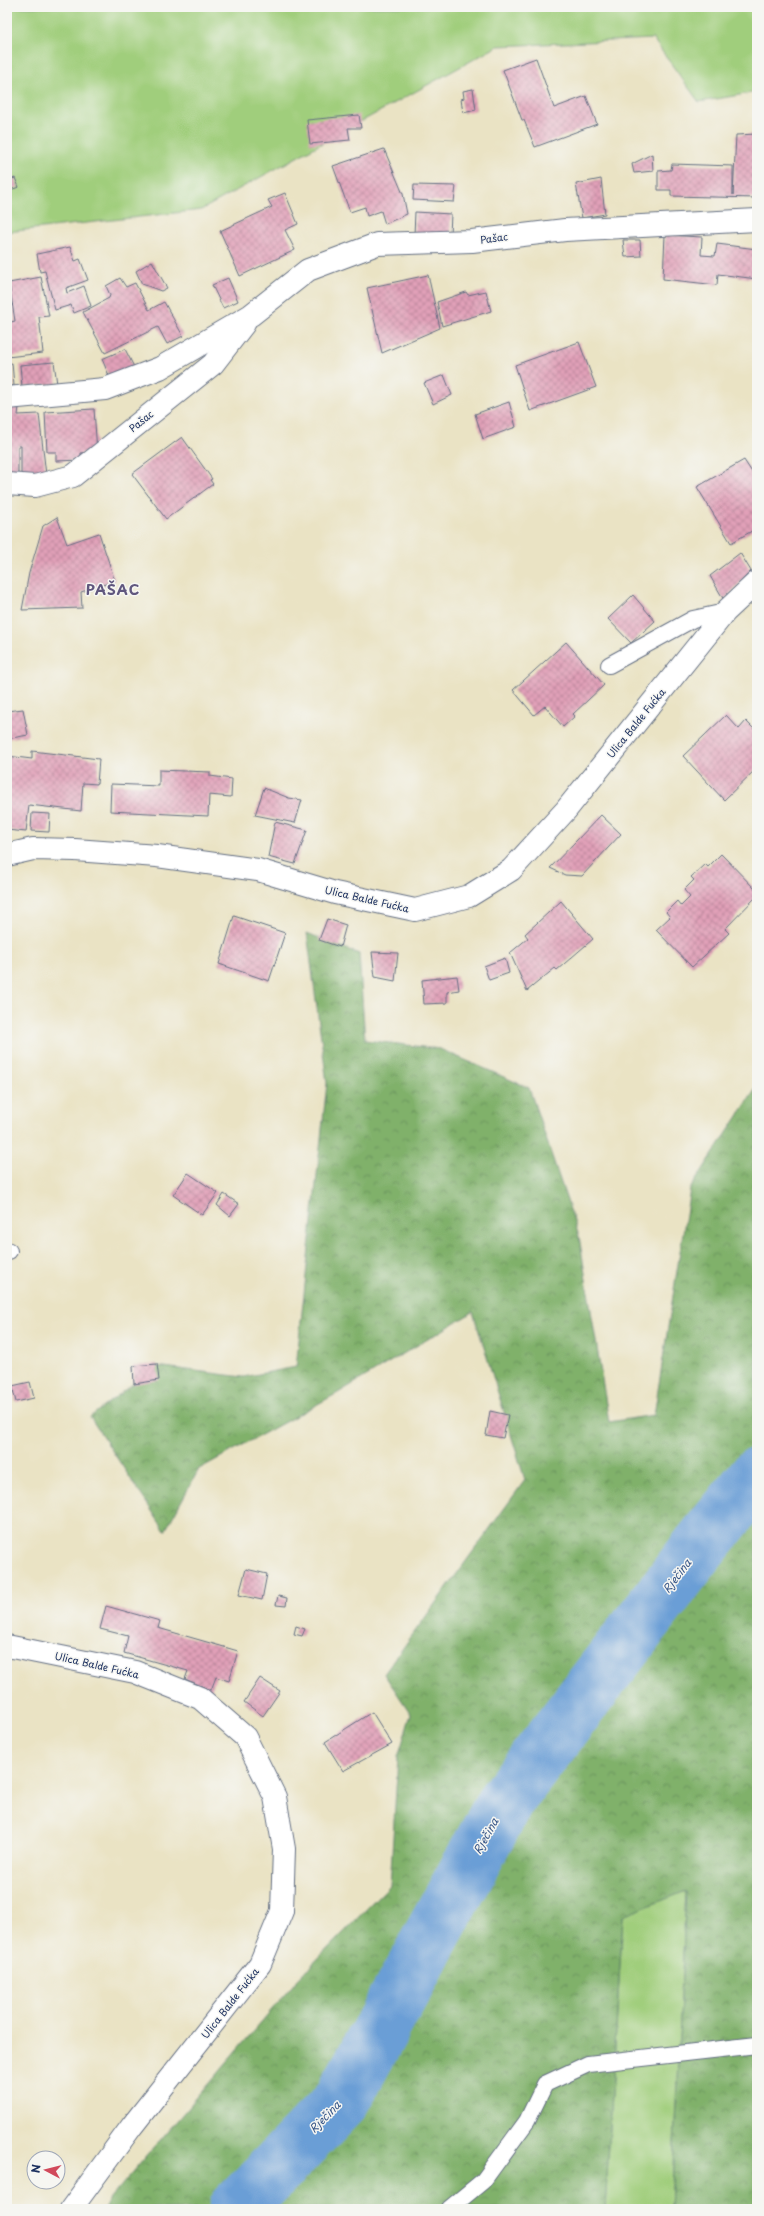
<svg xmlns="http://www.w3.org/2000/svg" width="764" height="2216" viewBox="0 0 764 2216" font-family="'Playpen Sans',sans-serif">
  <defs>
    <pattern id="forest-crowns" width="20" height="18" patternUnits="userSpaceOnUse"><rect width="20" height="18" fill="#80b16b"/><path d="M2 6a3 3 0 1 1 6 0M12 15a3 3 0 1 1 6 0" fill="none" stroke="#68905b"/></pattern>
    <pattern id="building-cross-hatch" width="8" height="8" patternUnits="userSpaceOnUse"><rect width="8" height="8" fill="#e1a0b8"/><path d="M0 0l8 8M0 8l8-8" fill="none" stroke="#b68399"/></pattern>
  </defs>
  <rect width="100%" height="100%" fill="#f6f6f2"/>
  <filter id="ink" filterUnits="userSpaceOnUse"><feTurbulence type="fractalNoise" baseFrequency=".025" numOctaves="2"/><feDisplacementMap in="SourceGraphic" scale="8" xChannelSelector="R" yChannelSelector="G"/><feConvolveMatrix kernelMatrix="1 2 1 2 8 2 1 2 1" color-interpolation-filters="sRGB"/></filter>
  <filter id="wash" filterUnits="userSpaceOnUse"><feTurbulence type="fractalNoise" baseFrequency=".012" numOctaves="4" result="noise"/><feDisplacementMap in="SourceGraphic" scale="16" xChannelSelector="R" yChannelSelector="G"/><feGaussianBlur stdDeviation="0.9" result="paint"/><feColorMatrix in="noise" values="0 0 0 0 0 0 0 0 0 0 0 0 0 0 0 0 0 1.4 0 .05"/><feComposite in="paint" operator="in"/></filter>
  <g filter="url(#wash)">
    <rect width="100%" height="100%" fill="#eae3c4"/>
    <g fill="#a0ce7b" stroke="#5e7e6c">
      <path d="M7,7H757V92L699,102L653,39L498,46L201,210L7,232Z"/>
      <path d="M686,1891L671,2209H605L623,1915Z"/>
    </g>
    <path fill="url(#forest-crowns)" stroke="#4e7064" d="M307,933L359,954L365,1040L440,1049L529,1088L579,1236L609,1422L654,1415L690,1189L757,1087V2209H671L686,1891L623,1916L605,2209H104L109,2200L298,1979L390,1885L398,1757L411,1714L384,1674L525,1480L473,1312L338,1393L199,1469L165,1531L90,1417L156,1366L243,1377L296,1367L327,1083Z"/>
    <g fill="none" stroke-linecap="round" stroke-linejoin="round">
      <path stroke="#6b9ed6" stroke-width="57" d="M237,2209L342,2100L506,1800L699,1548L757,1476"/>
    </g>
    <g id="blocks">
      <g fill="url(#building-cross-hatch)">
        <path d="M536,58L554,108L586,96L597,124L535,147L524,120H522L503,70Z"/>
        <path d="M473,89L476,110L463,113L461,99L464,98L463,91Z"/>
        <path d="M359,115L361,128H348L350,140L310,144L307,120Z"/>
        <path d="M757,134V198L671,196V190H658V171L671,170L672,164L733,166V195L736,135Z"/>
        <path d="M384,149L403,194L407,214L385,224L381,211L367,216L365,207L350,212L333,166Z"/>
        <path d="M652,154L653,171L634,173L632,164Z"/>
        <path d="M15,178L19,187L7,191V181Z"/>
        <path d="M601,179L605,214L582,218L576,184Z"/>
        <path d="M414,185L456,186L454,202L413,200Z"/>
        <path d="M285,193L298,224L285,230L295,250L240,276L220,231L272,207L268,200Z"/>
        <path d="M415,212L451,214L450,234L414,235Z"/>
        <path d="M665,235L702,237L701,255L715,256L717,244L757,249V279L718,274L717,285L663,279Z"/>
        <path d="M623,240H640L641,256L625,257Z"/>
        <path d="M70,247L75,261L80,259L88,280L66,288L67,293L84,286L91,306L74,313L71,305L55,310L45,271L40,272L37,254Z"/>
        <path d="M152,261L167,288L161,291L142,284L136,271Z"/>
        <path d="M428,275L440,328L382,353L367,288Z"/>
        <path d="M41,277L49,316L39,317L43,353L7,357V323L15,321L9,283Z"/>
        <path d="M120,278L126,287L135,283L149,310L164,302L183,336L167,344L158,327L105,353L83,312L109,298L110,295L106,286Z"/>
        <path d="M228,278L238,301L223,308L212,285Z"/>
        <path d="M486,291L491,311L442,326L437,302L466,292L468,295Z"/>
        <path d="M579,342L596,387L530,411L515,365Z"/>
        <path d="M125,349L134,367L110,378L102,359Z"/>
        <path d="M54,362L57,384L22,387L20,365Z"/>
        <path d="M12,363L14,386H7V364Z"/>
        <path d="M444,375L452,395L433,404L424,383Z"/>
        <path d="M509,402L516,427L483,439L475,414Z"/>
        <path d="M7,406L19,407L18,415L39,414L46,475L21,478V446H18V480H7Z"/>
        <path d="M94,409L97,452L81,453V460L56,461V452H47L45,412Z"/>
        <path d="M182,437L212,479L210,480L213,484L166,519L132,474Z"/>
        <path d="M744,460L757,480V528L731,543L697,487Z"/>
        <path d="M57,517L67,544L99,533L115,581L81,592L82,608L22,610L29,573L43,526Z"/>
        <path d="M740,553L751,571L724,600L710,576Z"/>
        <path d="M633,595L655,621L631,643L608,619Z"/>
        <path d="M566,642L604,685L573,714L575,716L563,727L545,706L534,715L513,690Z"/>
        <path d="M23,709L28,735L7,739V711Z"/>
        <path d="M726,715L739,729L746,721L757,732V768L724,800L683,756Z"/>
        <path d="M32,751L99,759L97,784L83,783L81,811L29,805L26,832L7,830V756L32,759Z"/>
        <path d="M159,770L210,772V776L232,779L231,797L209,795L208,816L110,811L111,784L159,786Z"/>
        <path d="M264,788L289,798L302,800L295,823L255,815Z"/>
        <path d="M32,813L50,814L49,832L31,831Z"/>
        <path d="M601,815L621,834L582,876L565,875L550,868Z"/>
        <path d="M275,822L307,830L295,864L268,857Z"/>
        <path d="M721,854L757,891V896L725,929L729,933L692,967L656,930L670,917L666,912L677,901L681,906L690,897L684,890L694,880L691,877L705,864L708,867Z"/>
        <path d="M561,901L593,939L557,970L555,968L527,991L510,953L528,938L525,934Z"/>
        <path d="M234,916L285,933L269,981L219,964Z"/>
        <path d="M327,919L346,925L340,947L319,940Z"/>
        <path d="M372,952L398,953L395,981L375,977Z"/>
        <path d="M505,958L509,973L489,980L484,966Z"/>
        <path d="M457,976L459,990L447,992V1003L424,1004L422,980Z"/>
        <path d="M188,1173L218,1193L202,1215L173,1195Z"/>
        <path d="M224,1194L239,1204L230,1216L217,1205Z"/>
        <path d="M157,1364L159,1380L134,1384L133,1366Z"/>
        <path d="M30,1382L34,1398L16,1402L12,1386Z"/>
        <path d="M490,1411L508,1415L503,1438L486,1435Z"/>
        <path d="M246,1569L267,1574L262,1600L239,1595Z"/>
        <path d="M278,1596L287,1598L286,1606L276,1605Z"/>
        <path d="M106,1606L160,1621L158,1628L238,1651L229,1681L216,1677L211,1690L185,1679L188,1671L124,1653L128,1636L100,1629Z"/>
        <path d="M296,1626L305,1629L302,1636L294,1634Z"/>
        <path d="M260,1678L280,1691L263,1716L244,1702Z"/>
        <path d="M372,1712L392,1744L343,1771L325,1742Z"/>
      </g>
    </g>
  </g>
  <g filter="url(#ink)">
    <use href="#blocks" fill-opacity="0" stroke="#636e82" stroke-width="1"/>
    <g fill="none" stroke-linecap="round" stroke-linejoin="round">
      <g stroke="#636e82" stroke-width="18">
        <g id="lane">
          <path d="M609,665L693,619L725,612"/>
          <path d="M7,1250L9,1251"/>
          <path d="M449,2209L483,2181L527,2121L545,2084L588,2064L757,2045"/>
        </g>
      </g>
      <g stroke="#636e82" stroke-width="24">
        <g id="street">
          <path d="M7,398L105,389L160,368L251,315L308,270L377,244L472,241L565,230L757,220"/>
          <path d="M7,484L35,486L73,476L213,364L244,324"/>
        </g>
      </g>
      <g stroke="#636e82" stroke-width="24">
        <g id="secondary">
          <path d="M7,855L33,849L75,850L157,856L258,870L335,893L415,910L469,896L511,870L566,810L725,612L757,582"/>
          <path d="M7,1646L135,1672L200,1698L245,1737L275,1797L284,1849L282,1911L260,1964L132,2126L71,2209"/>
        </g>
      </g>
      <use href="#lane" stroke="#fff" stroke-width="16"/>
      <use href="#street" stroke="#fff" stroke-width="22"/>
      <use href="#secondary" stroke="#fff" stroke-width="22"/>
    </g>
  </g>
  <g text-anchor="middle" stroke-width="3" stroke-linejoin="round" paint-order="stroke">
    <g font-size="10" fill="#1b2f5e" stroke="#f6f6f2">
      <text transform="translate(494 238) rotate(-7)" y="4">Pašac</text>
      <text transform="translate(141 421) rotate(-39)" y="4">Pašac</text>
      <text transform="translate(636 723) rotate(-51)" y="4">Ulica Balde Fućka</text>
      <text transform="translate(367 899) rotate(13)" y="4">Ulica Balde Fućka</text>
      <text transform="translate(97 1665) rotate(13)" y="4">Ulica Balde Fućka</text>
      <text transform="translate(230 2003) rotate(-52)" y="4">Ulica Balde Fućka</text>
    </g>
    <g font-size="11" font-style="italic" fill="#375688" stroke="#f6f6f2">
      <text transform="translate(677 1576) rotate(-53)" y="4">Rječina</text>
      <text transform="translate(486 1836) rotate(-61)" y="4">Rječina</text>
      <text transform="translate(325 2117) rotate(-46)" y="4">Rječina</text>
    </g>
    <g font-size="14" font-weight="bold" letter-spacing="1" fill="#60577e" stroke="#f6f6f2">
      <text x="113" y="595">PAŠAC</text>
    </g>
  </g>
  <rect width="764" height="2216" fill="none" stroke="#f6f6f2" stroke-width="24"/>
  <g transform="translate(46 2170) rotate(277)"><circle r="19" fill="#f6f6f2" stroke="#9ea6b7"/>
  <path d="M0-3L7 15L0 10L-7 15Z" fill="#d1495b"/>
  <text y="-6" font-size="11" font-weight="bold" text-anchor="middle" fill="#1b2f5e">N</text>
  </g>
</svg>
